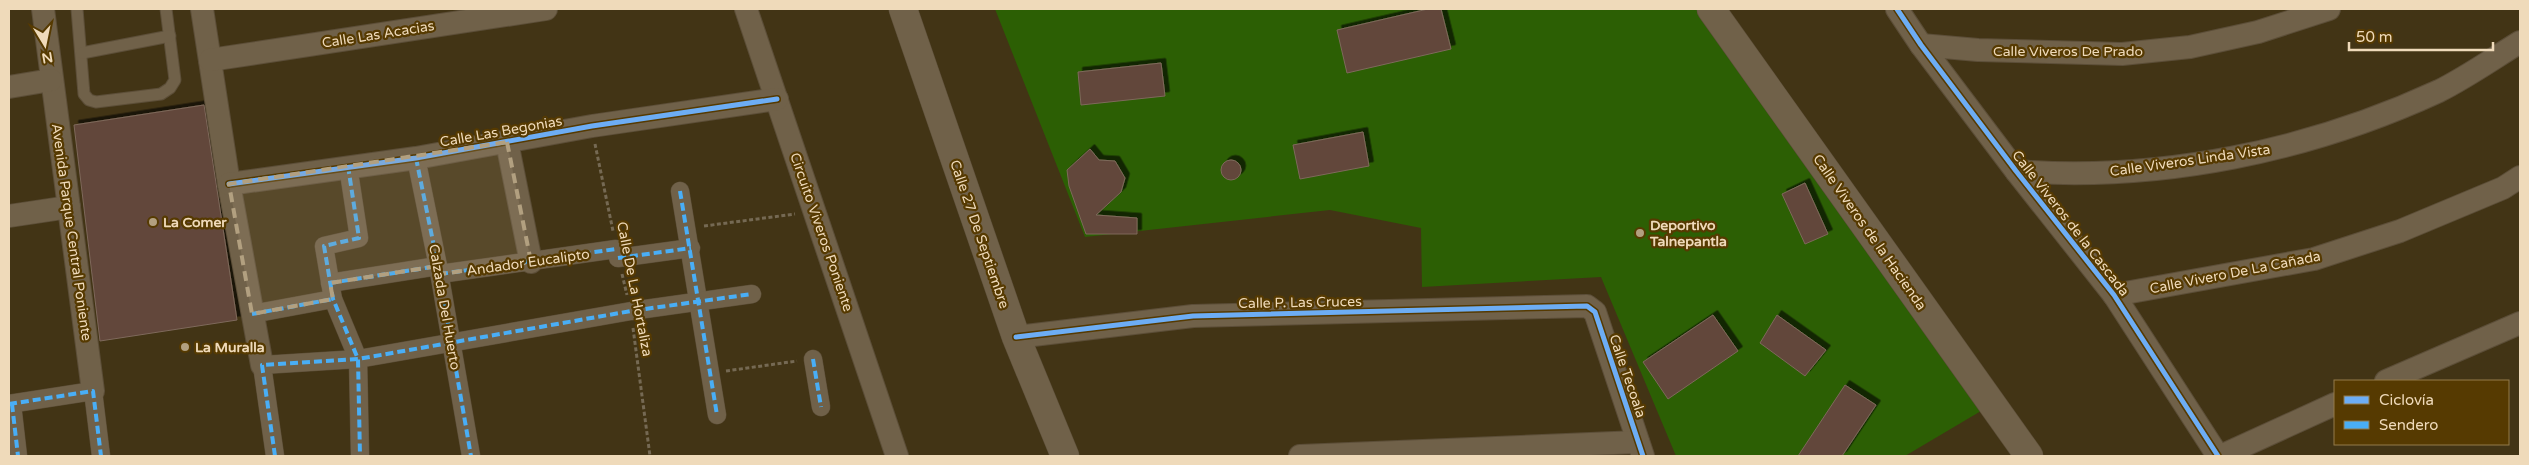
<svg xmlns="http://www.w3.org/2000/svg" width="2529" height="465" viewBox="0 0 2529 465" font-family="'Varela Round',sans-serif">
  <defs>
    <filter id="shadow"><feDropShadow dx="4.5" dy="-4.5" stdDeviation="0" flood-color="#0009"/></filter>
  </defs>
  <rect width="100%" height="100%" fill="#423415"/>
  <path fill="#2c5f04" d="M995,9H1704L1981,411L1905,456H1676L1601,277L1422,287L1421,228L1330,210L1085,237Z"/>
  <g fill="#62463a" stroke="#7e695b" filter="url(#shadow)">
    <path d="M1428,9H1441L1451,49L1347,73L1337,30Z"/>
    <path d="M1161,63L1165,96L1081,105L1078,72Z"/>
    <path d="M204,105L237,320L100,341L74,125Z"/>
    <path d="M1363,132L1369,166L1300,179L1293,145Z"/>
    <path d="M1090,149L1099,160L1115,161L1125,178L1121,192L1096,215L1137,218V234H1086L1069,186L1067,170Z"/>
    <circle cx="1231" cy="170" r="10"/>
    <path d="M1805,183L1828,234L1805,244L1782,194Z"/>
    <path d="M1713,315L1738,351L1668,399L1643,362Z"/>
    <path d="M1777,315L1826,350L1805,376L1760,343Z"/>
    <path d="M1845,385L1876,405L1842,456H1798Z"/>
  </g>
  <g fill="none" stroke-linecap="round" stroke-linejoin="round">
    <g stroke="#5c4e38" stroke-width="13">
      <g id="service">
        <path d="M77,9L84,94L89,100L96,102L161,94L170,88L175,80L166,9"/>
        <path d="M82,53L170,36"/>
      </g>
    </g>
    <g stroke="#5c4e38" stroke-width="19">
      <g id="pedestrian">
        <path d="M416,158L438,266L471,456"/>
        <path d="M348,166L359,238L324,246L333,299L358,359L360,456"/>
        <path d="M680,191L717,415"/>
        <path d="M618,258L691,248"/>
        <path d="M440,274L616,249"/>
        <path d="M330,283L438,266"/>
        <path d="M252,314L333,299"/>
        <path d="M813,359L821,407"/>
        <path d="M9,404L93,391L101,456"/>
        <path d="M12,404L18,456"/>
        <path d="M275,456L262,365L358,359L631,311L752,294"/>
      </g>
    </g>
    <g stroke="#5c4e38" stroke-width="24">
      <g id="minor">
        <path d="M43,9L93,391"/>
        <path d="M202,9L229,184L262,365"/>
        <path d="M746,9L897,456"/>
        <path d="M1897,9L1921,45L2016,171L2114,295L2218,456"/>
        <path d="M1921,45L1978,50L2122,54L2190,47L2258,32L2329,9"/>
        <path d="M210,60L546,9"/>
        <path d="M9,87L51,80"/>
        <path d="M507,142L531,262"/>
        <path d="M2016,171C2160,182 2309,151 2439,91C2467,77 2494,58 2520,42"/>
        <path d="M229,184L416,158L592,126L777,99"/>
        <path d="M9,216L69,207"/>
        <path d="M2114,295L2314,259L2400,231L2503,188L2520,177"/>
        <path d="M1016,337L1193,316L1587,306L1595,312L1643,456"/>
        <path d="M2386,381L2520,323"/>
        <path d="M1300,456L1638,442"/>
        <path d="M2221,456L2335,404"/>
      </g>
    </g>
    <g stroke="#5c4e38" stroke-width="29">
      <g id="tertiary">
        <path d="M903,9L1016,337L1065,456"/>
        <path d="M1711,9L2029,456"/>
      </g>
    </g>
    <g stroke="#756953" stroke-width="3" stroke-dasharray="4 2.5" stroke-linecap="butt">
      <path d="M595,144L613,231"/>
      <path d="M704,226L795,214"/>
      <path d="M622,274L627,295"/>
      <path d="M633,328L650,456"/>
      <path d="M726,371L797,361"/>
    </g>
    <use href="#service" stroke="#706149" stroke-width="11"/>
    <use href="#pedestrian" stroke="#706149" stroke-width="18"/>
    <use href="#minor" stroke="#706149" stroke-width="22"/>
    <use href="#tertiary" stroke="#706149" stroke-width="28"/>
    <g stroke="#49aef6" stroke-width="4" stroke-dasharray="8 4" stroke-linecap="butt">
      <path d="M416,158L438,266L471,456"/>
      <path d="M348,166L359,238L324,246L333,299L358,359L360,456"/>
      <path d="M680,191L717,415"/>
      <path d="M618,258L691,248"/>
      <path d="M440,274L616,249"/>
      <path d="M330,283L438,266"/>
      <path d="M252,314L333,299"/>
      <path d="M813,359L821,407"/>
      <path d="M9,404L93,391L101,456"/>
      <path d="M12,404L18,456"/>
      <path d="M275,456L262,365L358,359L631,311L752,294"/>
    </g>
    <g stroke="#563a01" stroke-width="8">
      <g id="cycleway">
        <path d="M1897,9L1921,45L2016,171L2114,295L2218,456"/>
        <path d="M229,184L416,158L592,126L777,99"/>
        <path d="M1016,337L1193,316L1587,306L1595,312L1643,456"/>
      </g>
    </g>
    <use href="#cycleway" stroke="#6dadf4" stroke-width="5"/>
  </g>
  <path fill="#b2a080" fill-opacity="0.2" stroke="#b2a080" stroke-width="4" stroke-dasharray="10 6" stroke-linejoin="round" d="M507,142L531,262L440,274L438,266L330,283L333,299L252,314L229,184Z"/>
  <g fill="#b2a080" stroke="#563a01" stroke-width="2">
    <circle cx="153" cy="222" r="5"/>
    <circle cx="1640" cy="233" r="5"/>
    <circle cx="185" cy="347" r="5"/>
  </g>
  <g text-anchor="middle" stroke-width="4.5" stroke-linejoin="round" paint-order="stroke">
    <g font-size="14" fill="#efdaba" stroke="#563a01">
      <text transform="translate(378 34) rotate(-9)" y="5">Calle Las Acacias</text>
      <text x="2068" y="56">Calle Viveros De Prado</text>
      <text transform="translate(501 131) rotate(-10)" y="5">Calle Las Begonias</text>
      <text transform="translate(2190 160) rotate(-8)" y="5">Calle Viveros Linda Vista</text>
      <text transform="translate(2071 223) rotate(52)" y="5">Calle Viveros de la Cascada</text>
      <text transform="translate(72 232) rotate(82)" y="5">Avenida Parque Central Poniente</text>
      <text transform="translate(822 232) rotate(71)" y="5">Circuito Viveros Poniente</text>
      <text transform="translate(1870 232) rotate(55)" y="5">Calle Viveros de la Hacienda</text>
      <text transform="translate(980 234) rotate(71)" y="5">Calle 27 De Septiembre</text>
      <text transform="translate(528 262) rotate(-8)" y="5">Andador Eucalipto</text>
      <text transform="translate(2235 272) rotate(-11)" y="5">Calle Vivero De La Cañada</text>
      <text transform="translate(635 289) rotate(79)" y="5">Calle De La Hortaliza</text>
      <text transform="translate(1300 302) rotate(-1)" y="5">Calle P. Las Cruces</text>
      <text transform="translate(445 307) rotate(80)" y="5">Calzada Del Huerto</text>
      <text transform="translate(1628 376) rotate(71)" y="5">Calle Tecoala</text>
    </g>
    <g font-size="14" font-weight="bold" fill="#efdaba" stroke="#563a01" text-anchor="start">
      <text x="163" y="227">La Comer</text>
      <text x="1650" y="230">Deportivo<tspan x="1650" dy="16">Talnepantla</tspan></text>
      <text x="195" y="352">La Muralla</text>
    </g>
  </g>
  <rect width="2529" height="465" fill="none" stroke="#efdaba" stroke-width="20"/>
  <rect x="2334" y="380" width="175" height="65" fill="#563a01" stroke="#937a4b"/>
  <rect x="2344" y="396" width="25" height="8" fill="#6dadf4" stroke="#937a4b"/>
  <text x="2379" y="405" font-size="15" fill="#efdaba">Ciclovía</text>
  <rect x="2344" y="421" width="25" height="8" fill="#49aef6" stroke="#937a4b"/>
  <text x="2379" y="430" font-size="15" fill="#efdaba">Sendero</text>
  <g transform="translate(45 45) rotate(170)" stroke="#563a01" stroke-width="4" paint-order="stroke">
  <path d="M0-4L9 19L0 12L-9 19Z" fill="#efdaba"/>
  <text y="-8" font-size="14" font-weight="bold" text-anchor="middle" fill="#efdaba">N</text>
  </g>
  <path d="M2349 42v8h144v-8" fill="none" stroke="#efdaba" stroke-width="2.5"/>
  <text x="2356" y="42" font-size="15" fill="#efdaba" stroke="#563a01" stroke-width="4" paint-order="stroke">50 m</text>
</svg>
